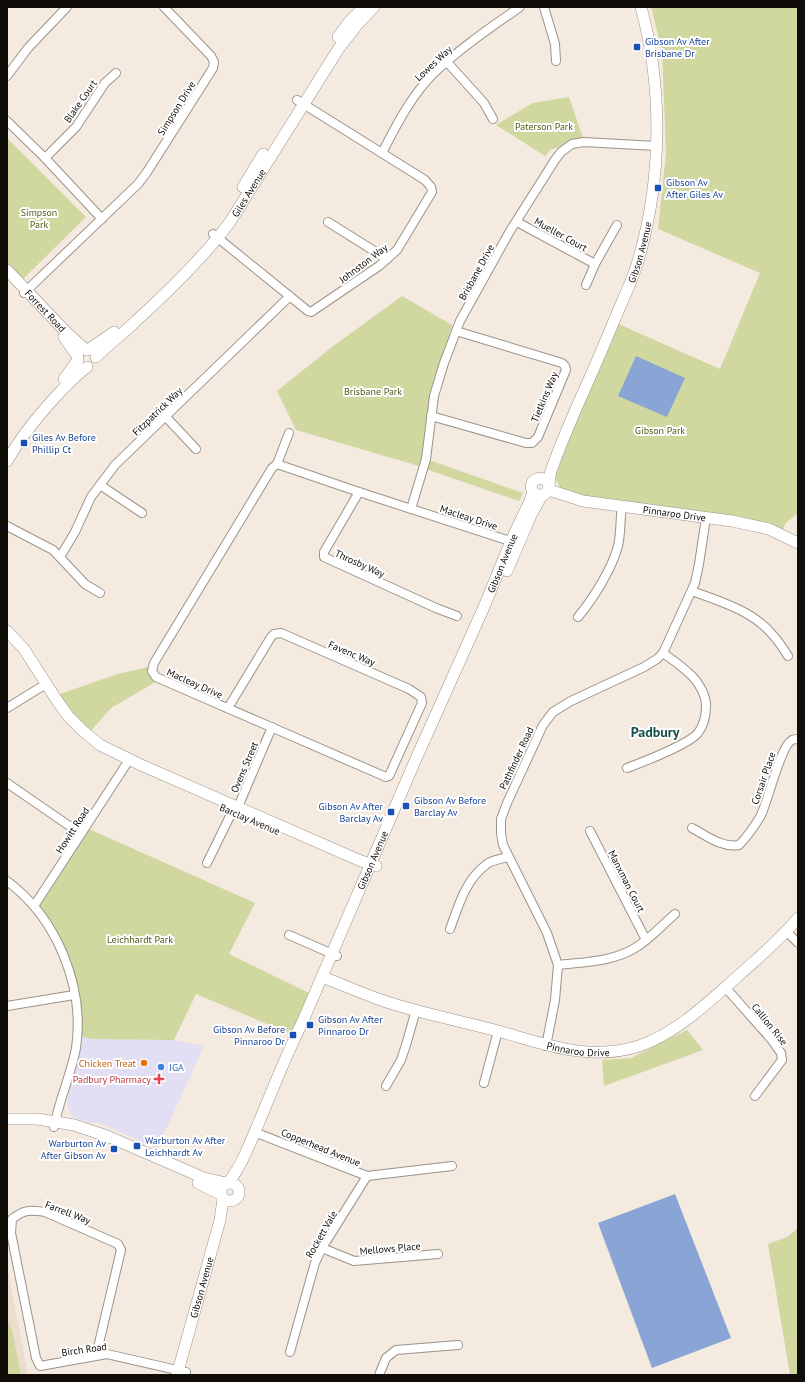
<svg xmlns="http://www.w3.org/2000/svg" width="805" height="1382" viewBox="0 0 805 1382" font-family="'PT Sans',sans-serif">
  <rect width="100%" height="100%" fill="#f4eadf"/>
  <path fill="#e2dff5" d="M77,1035L91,1039L174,1040L204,1046L157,1149L116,1130L113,1128L98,1123H91L73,1118L67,1105Z"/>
  <path fill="#ecdecd" d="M7,1265L28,1375H7Z"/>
  <g fill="#d0d79f">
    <path d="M651,7H798V513L786,523L783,529C709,518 634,509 561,490L555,477L614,322L720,369L760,273L658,229L666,153L662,51Z"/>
    <path d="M569,97L583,138L550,150L545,156L496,125L533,103Z"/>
    <path d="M7,138L86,217L22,280L7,265Z"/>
    <path d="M402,296L452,325L432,394L429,442L419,466L296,430L277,391L332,347Z"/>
    <path d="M429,460L523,493L519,501L426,469Z"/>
    <path d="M148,667L161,679L111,708L88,734L57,695L118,674Z"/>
    <path d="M89,829L255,903L229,954L309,993L291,1034L196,994L174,1040L91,1039L77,1035L78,1013L59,945L34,906Z"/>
    <path d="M687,1030L703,1050L604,1086L602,1060L631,1058Z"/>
    <path d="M798,1228V1375H790L768,1244L787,1237Z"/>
    <path d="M7,1320L12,1330L21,1375H7Z"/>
  </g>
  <g fill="#88a5d5">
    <path d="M636,356L685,378L667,417L618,396Z"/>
    <path d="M675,1194L731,1338L652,1368L598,1223Z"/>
  </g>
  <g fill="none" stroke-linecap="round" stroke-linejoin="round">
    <g stroke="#9c9389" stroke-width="10">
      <g id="street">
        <path d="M544,7L555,44L556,61"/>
        <path d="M447,62L484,103L493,119"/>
        <path d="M7,76L28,48L67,7"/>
        <path d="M7,121L45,158L102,219"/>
        <path d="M382,153C396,126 411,96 433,74C459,49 490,28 520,7"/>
        <path d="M45,158L76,127L105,83L116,73"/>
        <path d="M328,222L387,259"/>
        <path d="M517,222L595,264"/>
        <path d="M213,234L308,311L311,312L379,266L397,250L432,192L431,187L425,180L297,100"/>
        <path d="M586,285L595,264L617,225"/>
        <path d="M24,293L138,184L147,172L213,68L214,62L211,56L164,7"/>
        <path d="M431,416L526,443H532L538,437L566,370L565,366L562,363L456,331"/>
        <path d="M166,417L196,449"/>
        <path d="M277,464L289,433"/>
        <path d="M100,485L142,513"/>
        <path d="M359,492L324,552V557L436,608L457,616"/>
        <path d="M411,509L426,459L434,396L444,363L460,321L510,231L555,160L561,152L572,144L584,142L656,146"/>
        <path d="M7,526L53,550L85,584L100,593"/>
        <path d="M60,557L75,532L91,497L115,465L290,296"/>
        <path d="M692,591C719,601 751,610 771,633C778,640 783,648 788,656"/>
        <path d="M578,617C593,599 612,569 618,546C621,534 620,519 622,506"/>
        <path d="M7,708L46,684"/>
        <path d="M228,708L271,637L274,634L281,633L409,689L421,697L422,703L389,776L386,777C313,745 238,713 165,681L156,677L152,671L154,663L272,468L277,464L359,492L516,543"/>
        <path d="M627,768C643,762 689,744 698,733C704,725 706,715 706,706C706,696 700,684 692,676C684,668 673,660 663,653"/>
        <path d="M7,783L81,834"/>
        <path d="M692,828C707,836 722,848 739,845C747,837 754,827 760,817C768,803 780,746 792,740C794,739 796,739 798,739"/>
        <path d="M590,831L646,940"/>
        <path d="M207,863L232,812L238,807L272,727"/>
        <path d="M7,881C57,918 85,987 76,1048C71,1075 59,1100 54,1127"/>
        <path d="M34,906L129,760"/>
        <path d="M450,929C459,905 465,880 487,864C492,860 501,859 508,857"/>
        <path d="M787,932L798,943"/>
        <path d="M289,935L337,956"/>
        <path d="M558,965C584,962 612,962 635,948C650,939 662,925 675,914"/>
        <path d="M725,987L771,1039L781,1053L782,1060L755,1096"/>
        <path d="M7,1006L74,995"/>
        <path d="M546,1046L555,1000L558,965L547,933L503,845L501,833V819L507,803L543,725L553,712L571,701L644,667L657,659L663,653L695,583L699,564L706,518"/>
        <path d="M484,1083L498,1031"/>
        <path d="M386,1086L401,1060L406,1045L416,1010"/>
        <path d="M254,1132L367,1176L452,1166"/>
        <path d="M322,1248L354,1261L438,1254"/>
        <path d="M290,1352L315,1263L322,1248L367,1176"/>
        <path d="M96,1356L121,1250L118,1244L45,1212C30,1210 25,1209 12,1219L11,1233L36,1358L40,1366L107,1354L186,1372"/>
        <path d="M379,1375L386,1358L396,1350L458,1345"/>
      </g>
    </g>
    <g stroke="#9c9389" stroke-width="12">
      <g id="secondary">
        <path d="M338,37L349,22L364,7"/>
        <path d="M243,187L263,154"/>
        <path id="s1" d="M7,270L67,333L86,350"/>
        <path d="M64,337L78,357"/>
        <path d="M88,350L114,332"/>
        <path id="s2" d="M96,357C109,344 124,333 137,320C170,290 203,258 230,222L339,48L357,25L374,7"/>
        <path d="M64,379L78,360"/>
        <path d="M7,461C22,435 41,412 62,390C70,382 77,374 87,367"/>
        <path id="s3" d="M548,483C543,474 528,479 532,490C535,496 543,497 547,492C550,488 549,476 551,471C560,445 571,420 582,395C595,367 607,338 619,309C626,293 634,276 639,258C662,177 663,88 641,7"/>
        <path id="s4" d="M549,490L583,501L732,521L769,529L798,543"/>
        <path d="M507,571L531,515L542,495"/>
        <path d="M7,631L24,649L56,699L68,716L82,730L100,745L141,765L361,861L376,866"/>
        <path id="s5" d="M322,977C341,984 359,992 378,999C417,1013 458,1020 498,1031C545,1044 589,1062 639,1046C677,1033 707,1003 737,977C758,958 780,940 798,918"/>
        <path d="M7,1119H37L74,1125L107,1136L204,1178L226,1183"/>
        <circle cx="230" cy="1192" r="9"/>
        <path d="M198,1183L220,1194"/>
        <path id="s6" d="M228,1183C241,1167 251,1141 259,1122C273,1089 286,1055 302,1023L415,761L484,607L511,541L530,501L533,492"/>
        <path id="s7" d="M177,1375L220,1220L223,1199"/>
      </g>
    </g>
    <use href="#street" stroke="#fff" stroke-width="8"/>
    <use href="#secondary" stroke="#fff" stroke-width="11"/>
  </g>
  <g fill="#1a4fb4" stroke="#fff" stroke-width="1.5">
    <rect x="633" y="43" width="8" height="8" rx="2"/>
    <rect x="654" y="184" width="8" height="8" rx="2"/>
    <rect x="20" y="439" width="8" height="8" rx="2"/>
    <rect x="402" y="802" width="8" height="8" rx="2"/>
    <rect x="387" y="808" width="8" height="8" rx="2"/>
    <rect x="306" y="1021" width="8" height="8" rx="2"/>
    <rect x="289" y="1031" width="8" height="8" rx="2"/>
    <rect x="133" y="1142" width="8" height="8" rx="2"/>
    <rect x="110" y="1145" width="8" height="8" rx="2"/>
  </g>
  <circle fill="#e8710a" stroke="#fff" stroke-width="1.5" cx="144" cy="1063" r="4"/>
  <circle fill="#3f7fe0" stroke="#fff" stroke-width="1.5" cx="161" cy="1067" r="4"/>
  <path fill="#e0444e" stroke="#fff" stroke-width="1.5" d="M157 1073h4v4h4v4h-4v4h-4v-4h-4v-4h4z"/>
  <g text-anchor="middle" stroke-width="4" stroke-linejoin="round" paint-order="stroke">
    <g font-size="10" fill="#164399" stroke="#fff" text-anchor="start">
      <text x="645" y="45">Gibson Av After<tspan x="645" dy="12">Brisbane Dr</tspan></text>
      <text x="666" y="186">Gibson Av<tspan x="666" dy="12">After Giles Av</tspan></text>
      <text x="32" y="441">Giles Av Before<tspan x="32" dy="12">Phillip Ct</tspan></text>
      <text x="414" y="804">Gibson Av Before<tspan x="414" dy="12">Barclay Av</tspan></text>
      <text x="383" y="810" text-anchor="end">Gibson Av After<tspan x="383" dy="12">Barclay Av</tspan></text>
      <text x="318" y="1023">Gibson Av After<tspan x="318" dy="12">Pinnaroo Dr</tspan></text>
      <text x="285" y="1033" text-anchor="end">Gibson Av Before<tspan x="285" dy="12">Pinnaroo Dr</tspan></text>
      <text x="145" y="1144">Warburton Av After<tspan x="145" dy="12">Leichhardt Av</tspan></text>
      <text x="106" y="1147" text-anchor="end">Warburton Av<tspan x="106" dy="12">After Gibson Av</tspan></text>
    </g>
    <g font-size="10" fill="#100d09" stroke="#fff">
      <text transform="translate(433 63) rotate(-43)" y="4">Lowes Way</text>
      <text transform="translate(80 101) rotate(-55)" y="4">Blake Court</text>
      <text transform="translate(176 108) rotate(-58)" y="4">Simpson Drive</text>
      <text dy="4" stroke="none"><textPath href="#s2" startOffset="225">Giles Avenue</textPath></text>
      <text transform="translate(561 234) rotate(29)" y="4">Mueller Court</text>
      <text dy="4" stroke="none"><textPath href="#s3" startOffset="302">Gibson Avenue</textPath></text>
      <text transform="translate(363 263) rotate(-37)" y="4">Johnston Way</text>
      <text transform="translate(476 272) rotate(-61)" y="4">Brisbane Drive</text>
      <text dy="4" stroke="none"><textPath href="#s1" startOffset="56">Forrest Road</textPath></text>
      <text transform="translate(544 397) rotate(-67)" y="4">Tietkins Way</text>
      <text transform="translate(157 411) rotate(-44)" y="4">Fitzpatrick Way</text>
      <text dy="4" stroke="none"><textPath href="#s4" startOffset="128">Pinnaroo Drive</textPath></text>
      <text transform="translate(469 517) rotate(18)" y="4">Macleay Drive</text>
      <text transform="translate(360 563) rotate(24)" y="4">Throsby Way</text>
      <text dy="4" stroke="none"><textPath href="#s6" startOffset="678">Gibson Avenue</textPath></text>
      <text transform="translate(352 653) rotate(23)" y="4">Favenc Way</text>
      <text transform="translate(195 683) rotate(24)" y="4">Macleay Drive</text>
      <text transform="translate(516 758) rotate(-65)" y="4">Pathfinder Road</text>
      <text transform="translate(244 767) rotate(-67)" y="4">Ovens Street</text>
      <text transform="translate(763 778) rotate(-71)" y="4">Corsair Place</text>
      <text transform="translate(250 819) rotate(23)" y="4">Barclay Avenue</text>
      <text transform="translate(72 830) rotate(-57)" y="4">Howitt Road</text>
      <text dy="4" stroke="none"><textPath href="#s6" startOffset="354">Gibson Avenue</textPath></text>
      <text transform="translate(627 881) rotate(63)" y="4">Manxman Court</text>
      <text transform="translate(770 1024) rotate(51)" y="4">Callion Rise</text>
      <text dy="4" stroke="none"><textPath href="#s5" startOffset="267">Pinnaroo Drive</textPath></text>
      <text transform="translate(321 1147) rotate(22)" y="4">Copperhead Avenue</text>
      <text transform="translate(68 1212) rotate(21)" y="4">Farrell Way</text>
      <text transform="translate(321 1234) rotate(-60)" y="4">Rockett Vale</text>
      <text transform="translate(390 1248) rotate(-5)" y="4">Mellows Place</text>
      <text dy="4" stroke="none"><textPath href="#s7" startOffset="91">Gibson Avenue</textPath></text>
      <text transform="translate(84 1349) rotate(-8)" y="4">Birch Road</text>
    </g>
    <g font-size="10" fill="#545a19" stroke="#fff">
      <text x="544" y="130">Paterson Park</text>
      <text x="39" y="216">Simpson<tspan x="39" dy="12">Park</tspan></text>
      <text x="373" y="395">Brisbane Park</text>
      <text x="660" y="434">Gibson Park</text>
      <text x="140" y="943">Leichhardt Park</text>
    </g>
    <g font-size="10" fill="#c56008" stroke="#fff" text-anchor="end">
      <text x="136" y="1067">Chicken Treat</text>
    </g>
    <g font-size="10" fill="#366cbe" stroke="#fff" text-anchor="start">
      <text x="169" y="1071">IGA</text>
    </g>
    <g font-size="10" fill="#be3a42" stroke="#fff" text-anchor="end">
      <text x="151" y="1083">Padbury Pharmacy</text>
    </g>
    <g font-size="14" font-weight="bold" fill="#165049" stroke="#fff">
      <text x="655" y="737">Padbury</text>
    </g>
  </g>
  <rect width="805" height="1382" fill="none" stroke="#100d09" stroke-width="16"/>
</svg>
